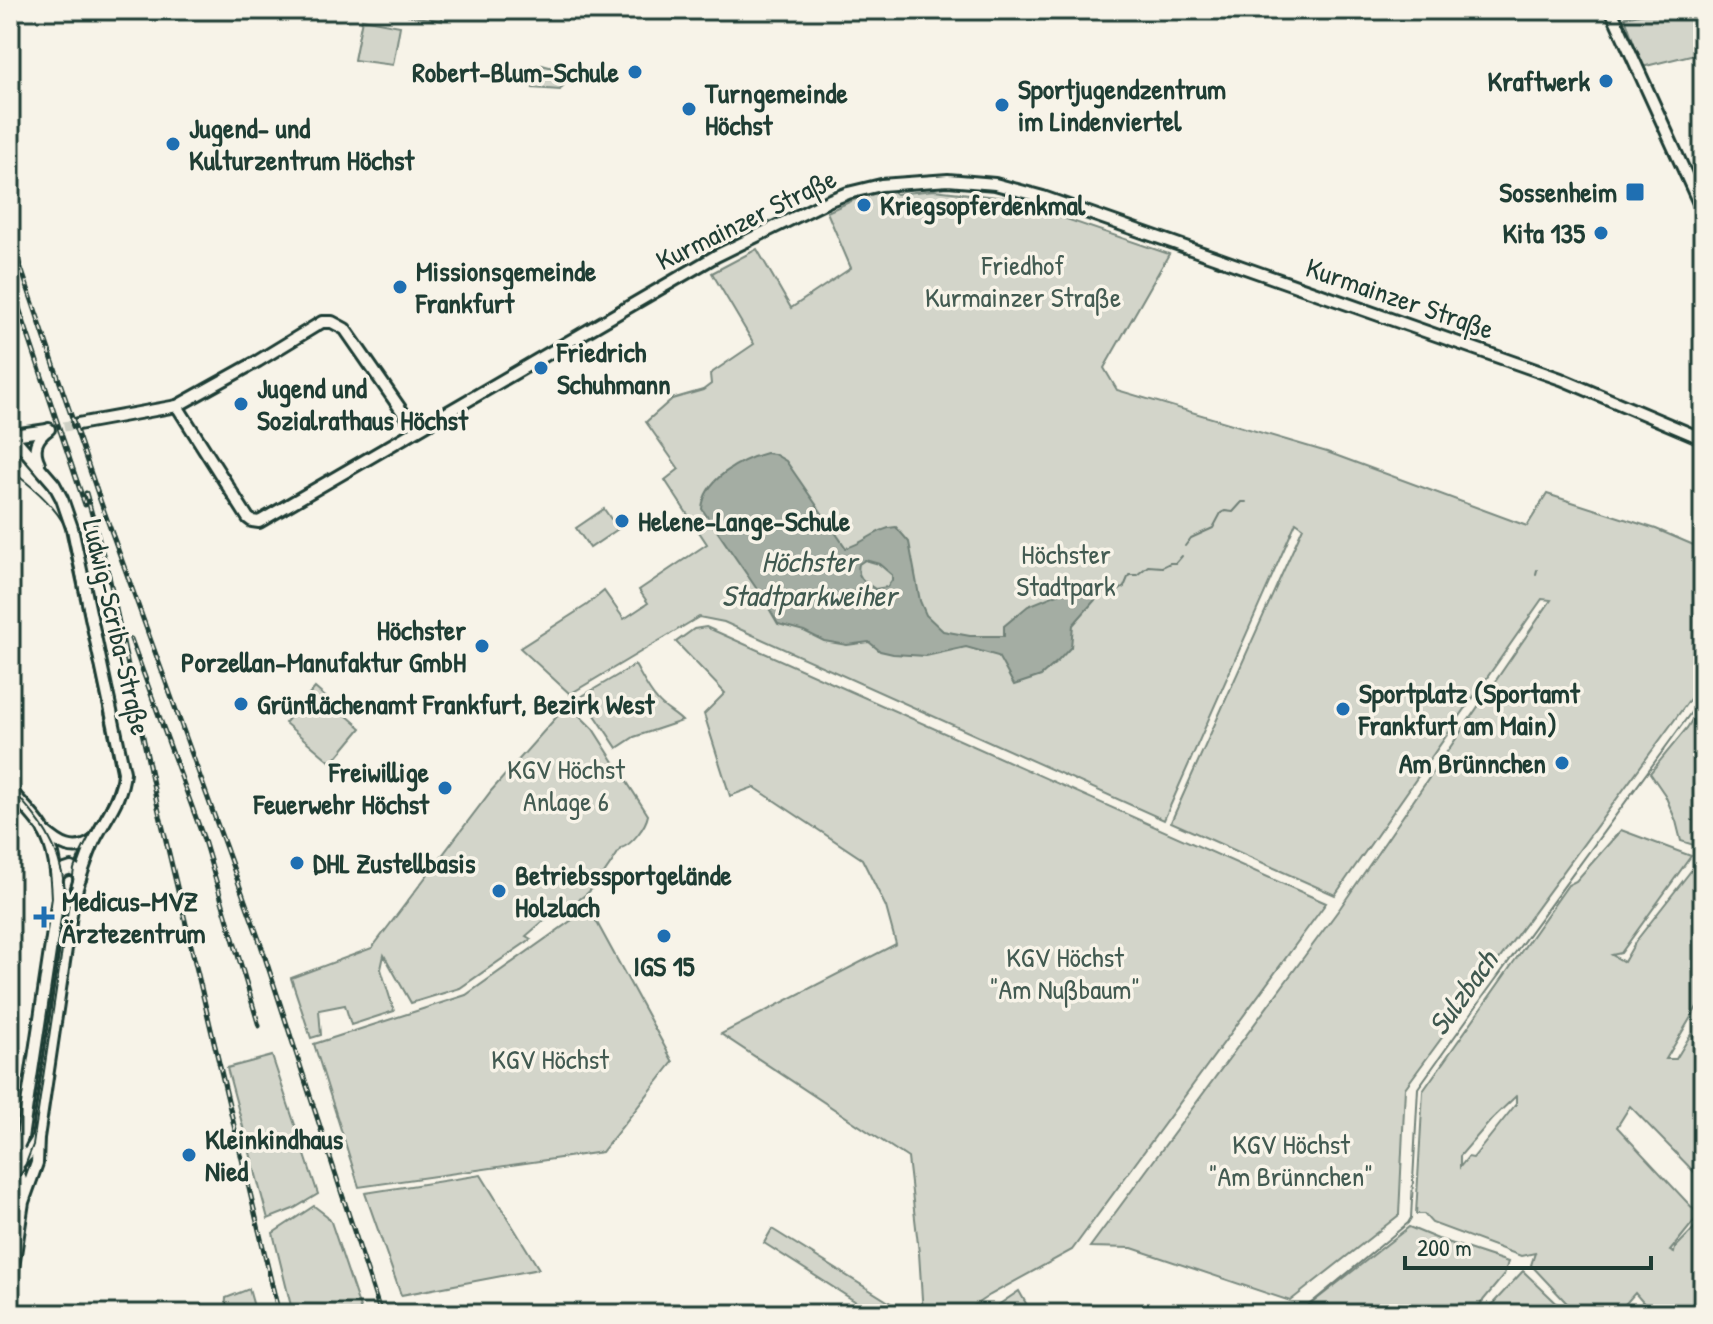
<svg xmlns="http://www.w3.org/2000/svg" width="1713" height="1324" viewBox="0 0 1713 1324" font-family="'Patrick Hand',sans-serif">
  <rect width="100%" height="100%" fill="#f7f3e8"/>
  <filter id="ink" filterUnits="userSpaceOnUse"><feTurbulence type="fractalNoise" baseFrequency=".0125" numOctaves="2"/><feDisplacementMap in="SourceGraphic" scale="16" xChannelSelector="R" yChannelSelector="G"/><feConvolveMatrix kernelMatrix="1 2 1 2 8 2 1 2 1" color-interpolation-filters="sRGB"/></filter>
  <g filter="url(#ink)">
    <g fill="#d3d5ca" stroke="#79897f" stroke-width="2" fill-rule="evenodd">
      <path d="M377,10H443L442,21Z"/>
      <path d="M1659,10H1703V52L1642,67L1625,17Z"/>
      <path d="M362,19L400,26L393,65L354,60Z"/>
      <path d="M542,65L572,73L560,90L533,88Z"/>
      <path d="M890,189L896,194L934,190L1005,198L1169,254L1104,368L1117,390L1327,452L1527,526L1547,494L1656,529L1703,549V681L1405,1088L1399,1215L1290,1301L1132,1248L1090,1247L1340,908L1551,600L1542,599L1335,895L1171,822L1303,527L1296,522L1164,820L724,622L699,617L570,694L520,648L587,605L604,591L624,619L648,603L639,590L707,544L665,480L679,469L646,422L672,399L703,390L711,384L710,374L754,344L712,273L757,249L791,308L851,268L827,212L858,198Z"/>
      <path d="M604,509L618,529L590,548L576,528Z"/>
      <path d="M706,627L1326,903L1072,1250L990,1295L961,1314H923L919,1253L908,1158L721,1034L896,944L886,907L862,859L754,787L730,796L704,714L725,693L676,642L694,629Z"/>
      <path d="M635,665C642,677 648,690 657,700C664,709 674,713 682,721L634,737L617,748L587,703L579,698Z"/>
      <path d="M315,688L361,728L332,763L285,723Z"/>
      <path d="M1703,702V848L1681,841L1676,821L1665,795L1650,773L1687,728Z"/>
      <path d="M568,704L593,729L648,815C646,826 632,845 621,848C608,868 590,901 565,905L564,903L526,936L531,939L460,988L411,1003L384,955L381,969L394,1011L351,1025L345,1005L319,1010L321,1035L311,1038L291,978L372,948L491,791Z"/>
      <path d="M1621,830L1691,856L1621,953L1612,955L1624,962L1636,941L1701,858L1703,859V997L1666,1059H1676L1691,1034L1703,1046V1181L1630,1106L1617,1127L1699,1215L1670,1251L1674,1253L1675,1248L1703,1219V1314H1653L1635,1293L1619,1311L1620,1314H1577L1531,1265L1535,1253L1521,1256L1432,1223L1424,1214H1416L1423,1091L1568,885L1576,881ZM1516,1096V1104L1473,1158L1468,1157L1460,1167V1156L1492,1119Z"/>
      <path d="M589,908L673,1062L602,1152L359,1187L314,1044L466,995Z"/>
      <path d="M272,1056L318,1194L293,1209L268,1219L227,1068Z"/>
      <path d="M481,1175L539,1269L401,1295L365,1193Z"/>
      <path d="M16,1182L19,1184L20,1190L10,1261V1189Z"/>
      <path d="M314,1206L327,1216L331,1222L362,1314H293L273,1233Z"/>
      <path d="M1409,1227L1438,1239L1508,1262L1504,1275L1472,1314H1298Z"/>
      <path d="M772,1229L908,1314H875L764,1243Z"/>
      <path d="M1523,1271L1568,1314H1483Z"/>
      <path d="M249,1289L256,1314H225L226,1298Z"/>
      <path d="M1019,1291L1032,1314H985Z"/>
    </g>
    <path fill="#a4ada3" stroke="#6f8077" stroke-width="2" fill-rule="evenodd" d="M766,453L774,454L786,461L846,548C866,543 876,528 896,527L909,542L920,601L926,615L943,631L970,636H1004V626L1028,606L1060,593L1078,589L1102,592L1073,625L1071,647L1059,660L1041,676L1014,685L998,656L966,647L926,656L893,654L880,651L869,642L847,645L824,641L804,631L778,624L763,598L702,509C704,479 740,460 766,453ZM865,560L879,564L892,575V580L887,587L875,589C864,582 856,577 859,564Z"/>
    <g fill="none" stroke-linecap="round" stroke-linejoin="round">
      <g stroke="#6f8077" stroke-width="2">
        <path d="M1185,546L1191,538L1213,528L1221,513L1225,511L1233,512L1242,502H1246"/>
        <path d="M1536,574L1537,570"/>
        <path d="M1111,593L1114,594L1124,587L1129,575H1137L1148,566L1162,567L1170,563H1176L1182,556"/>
        <path d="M1298,1314L1408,1223L1411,1218L1418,1088L1485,994L1703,696"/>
      </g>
      <path stroke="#cccfc4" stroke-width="10" stroke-dasharray="10 5" stroke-linecap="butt" d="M49,429L78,424"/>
      <g stroke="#1f3d34" stroke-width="16">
        <g id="secondary">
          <path d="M1611,10L1703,212"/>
          <path d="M177,406L248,518L252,521L259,522L716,256L830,200L848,193L881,185L948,180L995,184L1043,197L1561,379L1703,439"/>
          <path d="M78,424L177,406L258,361L322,322H332L345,329L406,417"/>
          <path d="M10,433L54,484L62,499L72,528L124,772C122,799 105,818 94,841C85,861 79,881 73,901L38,1138L37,1163L23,1202L10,1287"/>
          <path d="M10,439L20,434L47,430"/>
          <path d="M39,463C32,449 36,438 49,429"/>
          <path d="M10,790C21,803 34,815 43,829C55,849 57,875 58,898L22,1138L10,1163"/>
          <path d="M44,831C59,844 74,855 93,841"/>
          <path d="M57,877L62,871L71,868L77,872L80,879"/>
          <path d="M20,1151L17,1166L25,1194"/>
          <path d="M10,1172L28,1154L37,1140"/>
        </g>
      </g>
      <use href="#secondary" stroke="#f7f3e8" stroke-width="10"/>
      <g stroke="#1f3d34" stroke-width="2">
        <path d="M10,470C31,485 56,506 67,530L116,772C115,799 84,840 74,869L33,1145L23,1171L10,1186"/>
        <path d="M10,787C41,822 59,842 65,890"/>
      </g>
      <g stroke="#1f3d34" stroke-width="5">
        <g id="rail">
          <path d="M10,236L100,500L261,945L381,1314"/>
          <path d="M10,281L85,505"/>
          <path d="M86,493L109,576L157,803L279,1314"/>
          <path d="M131,639L203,837L259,1026"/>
        </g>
      </g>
      <use href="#rail" stroke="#f7f3e8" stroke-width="2" stroke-dasharray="6" stroke-linecap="butt"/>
    </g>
  </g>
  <g fill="#1f6fb2" stroke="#f7f3e8" stroke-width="3">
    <circle cx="635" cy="72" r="8"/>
    <circle cx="1606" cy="81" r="8"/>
    <circle cx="1002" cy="105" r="8"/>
    <circle cx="689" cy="109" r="8"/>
    <circle cx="173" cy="144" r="8"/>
    <rect x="1625" y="182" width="20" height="20" rx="4"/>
    <circle cx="864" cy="205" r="8"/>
    <circle cx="1601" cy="233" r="8"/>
    <circle cx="400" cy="287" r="8"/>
    <circle cx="541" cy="368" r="8"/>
    <circle cx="241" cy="404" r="8"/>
    <circle cx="622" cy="521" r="8"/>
    <circle cx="482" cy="646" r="8"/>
    <circle cx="241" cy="704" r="8"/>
    <circle cx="1343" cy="709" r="8"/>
    <circle cx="1562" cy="763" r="8"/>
    <circle cx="445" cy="788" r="8"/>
    <circle cx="297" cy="863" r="8"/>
    <circle cx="499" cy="891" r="8"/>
    <path d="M40 905h8v8h8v8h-8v8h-8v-8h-8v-8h8z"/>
    <circle cx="664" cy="936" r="8"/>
    <circle cx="189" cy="1155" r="8"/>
  </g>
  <g text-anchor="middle" stroke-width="7" stroke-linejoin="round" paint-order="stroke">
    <g font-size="28" font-weight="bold" fill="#1f3d34" stroke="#f7f3e8" text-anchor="start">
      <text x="619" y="82" text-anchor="end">Robert-Blum-Schule</text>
      <text x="1590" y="91" text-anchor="end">Kraftwerk</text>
      <text x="1018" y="99">Sportjugendzentrum<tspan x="1018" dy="32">im Lindenviertel</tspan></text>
      <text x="705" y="103">Turngemeinde<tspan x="705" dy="32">Höchst</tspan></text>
      <text x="189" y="138">Jugend- und<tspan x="189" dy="32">Kulturzentrum Höchst</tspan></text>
      <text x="1617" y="202" text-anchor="end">Sossenheim</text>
      <text x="880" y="215">Kriegsopferdenkmal</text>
      <text x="1585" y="243" text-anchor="end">Kita 135</text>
      <text x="416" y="281">Missionsgemeinde<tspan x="416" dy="32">Frankfurt</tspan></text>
      <text x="557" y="362">Friedrich<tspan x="557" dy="32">Schuhmann</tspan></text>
      <text x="257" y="398">Jugend und<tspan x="257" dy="32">Sozialrathaus Höchst</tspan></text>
      <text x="638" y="531">Helene-Lange-Schule</text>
      <text x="466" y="640" text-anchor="end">Höchster<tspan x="466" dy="32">Porzellan-Manufaktur GmbH</tspan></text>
      <text x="1359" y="703">Sportplatz (Sportamt<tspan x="1359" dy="32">Frankfurt am Main)</tspan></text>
      <text x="257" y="714">Grünflächenamt Frankfurt, Bezirk West</text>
      <text x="1546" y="773" text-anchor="end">Am Brünnchen</text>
      <text x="429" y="782" text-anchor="end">Freiwillige<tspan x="429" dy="32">Feuerwehr Höchst</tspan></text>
      <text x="313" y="873">DHL Zustellbasis</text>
      <text x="515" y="885">Betriebssportgelände<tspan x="515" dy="32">Holzlach</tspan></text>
      <text x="62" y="911">Medicus-MVZ<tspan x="62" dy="32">Ärztezentrum</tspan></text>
      <text x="664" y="976" text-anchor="middle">IGS 15</text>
      <text x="205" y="1149">Kleinkindhaus<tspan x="205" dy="32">Nied</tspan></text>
    </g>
    <g font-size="28" fill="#1f3d34" stroke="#f7f3e8">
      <text transform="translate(746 219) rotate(-26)" y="10">Kurmainzer Straße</text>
      <text transform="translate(1400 298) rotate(19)" y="10">Kurmainzer Straße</text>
      <text transform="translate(117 627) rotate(77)" y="10">Ludwig-Scriba-Straße</text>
    </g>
    <g font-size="28" fill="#435b52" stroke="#f7f3e8">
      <text x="1023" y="275">Friedhof<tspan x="1023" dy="32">Kurmainzer Straße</tspan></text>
      <text x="1066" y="564">Höchster<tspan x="1066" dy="32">Stadtpark</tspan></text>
      <text x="566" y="779">KGV Höchst<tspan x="566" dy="32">Anlage 6</tspan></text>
      <text x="1065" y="967">KGV Höchst<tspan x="1065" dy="32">"Am Nußbaum"</tspan></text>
      <text x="550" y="1069">KGV Höchst</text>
      <text x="1291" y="1154">KGV Höchst<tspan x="1291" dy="32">"Am Brünnchen"</tspan></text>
    </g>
    <g font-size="30" font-style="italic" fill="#405950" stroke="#f7f3e8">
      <text x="809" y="572">Höchster<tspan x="809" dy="34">Stadtparkweiher</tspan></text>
      <text transform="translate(1463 993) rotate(-54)" y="10">Sulzbach</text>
    </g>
  </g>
  <rect width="1713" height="1324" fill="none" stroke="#f7f3e8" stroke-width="40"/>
  <rect x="20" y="20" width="1673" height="1284" fill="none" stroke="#1f3d34" stroke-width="3" filter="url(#ink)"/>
  <path d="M1405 1256v12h246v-12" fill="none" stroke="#1f3d34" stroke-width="4"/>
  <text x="1417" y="1256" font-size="24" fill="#1f3d34" stroke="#f7f3e8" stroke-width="6" paint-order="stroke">200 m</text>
</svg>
